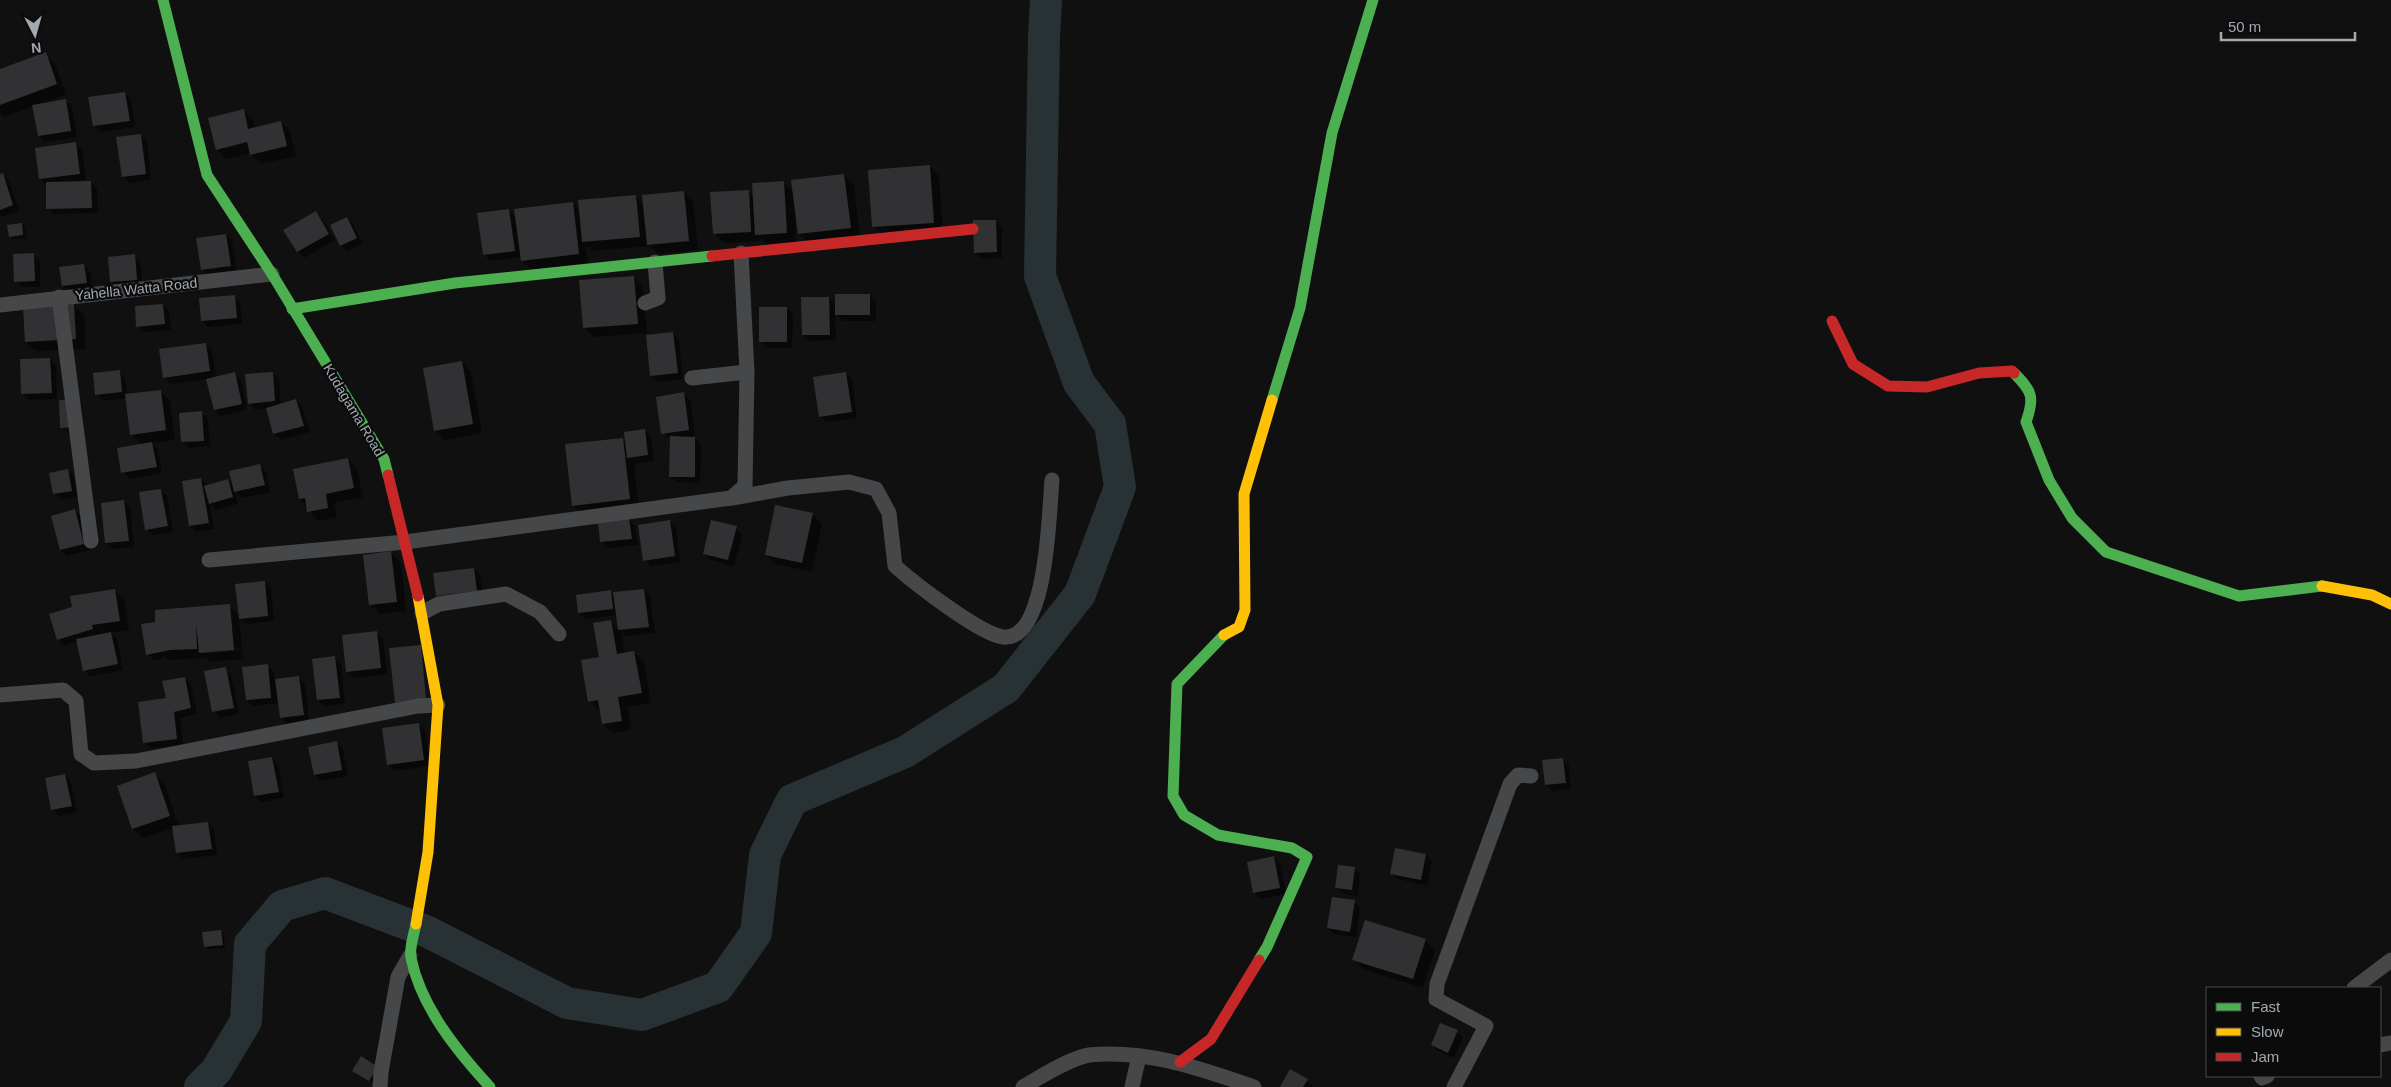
<svg xmlns="http://www.w3.org/2000/svg" width="2391" height="1087" viewBox="0 0 2391 1087" font-family="Helvetica,sans-serif">
  <rect width="100%" height="100%" fill="#101011"/>
  <g fill="#0007" fill-rule="evenodd">
    <path d="M45,54L55,64L66,94L43,104L66,100L72,106L77,137L45,142L39,136L34,106L4,117L0,113V70Z"/>
    <path d="M124,93L131,99L135,127L101,132L94,126L90,98Z"/>
    <path d="M244,111L253,120L255,128L281,122L290,132L296,156L261,164L251,153L226,159L217,149Z"/>
    <path d="M140,135L147,141L151,180L129,183L123,176Z"/>
    <path d="M76,144L82,150L86,180L74,181V183H91L97,189L98,213L54,214L48,208L46,185L40,179Z"/>
    <path d="M930,166L939,176L943,232L883,236L873,226Z"/>
    <path d="M0,175H3L9,181L19,211L2,217L0,215Z"/>
    <path d="M844,175L854,185L860,237L809,243L799,234L797,217L795,218L796,242L766,244L760,238V241L724,243L714,233L748,191L754,197L784,183L794,193Z"/>
    <path d="M683,192L693,202L698,250L658,254L650,246L593,251L586,245L588,263L531,270L522,260L521,257L490,261L484,254L509,211L517,218L573,203L580,211L636,196L644,205Z"/>
    <path d="M316,212L322,219L335,240L304,258L298,251Z"/>
    <path d="M347,218L353,225L363,244L347,251L341,245Z"/>
    <path d="M996,221L1002,228V258L982,259L975,252Z"/>
    <path d="M22,224L25,227L26,238L13,239L10,236Z"/>
    <path d="M226,235L232,241L237,272L209,276L202,270Z"/>
    <path d="M33,255L40,261V287H22L15,281Z"/>
    <path d="M134,256L140,262L143,286L118,288L112,282Z"/>
    <path d="M84,265L90,272L92,289L70,292L63,286L61,268Z"/>
    <path d="M634,277L643,287L647,333L594,337L584,327Z"/>
    <path d="M234,296L240,303L242,324L208,327L202,321Z"/>
    <path d="M870,296L876,302V321H843L835,313L836,340L810,341L803,335L828,298L837,306Z"/>
    <path d="M74,305L84,315L86,349L36,351L26,342Z"/>
    <path d="M163,305L169,311L171,330L144,332L138,326Z"/>
    <path d="M787,308L793,315L792,348H767L760,341Z"/>
    <path d="M673,333L679,340L683,379L658,382L651,376Z"/>
    <path d="M206,344L212,350L216,378L234,373L241,380L247,410L221,416L215,410L208,379L171,384L164,378Z"/>
    <path d="M49,359L56,365L57,399L29,400L23,394Z"/>
    <path d="M462,362L471,372L482,433L445,440L435,430Z"/>
    <path d="M119,371L125,378L127,395L160,391L170,401L175,440L151,443L158,449L162,473L129,479L123,472L142,445L131,434L127,398L103,401L97,394Z"/>
    <path d="M272,373L279,379L281,404L296,400L302,406L310,432L281,440L274,434L267,408L255,410L249,403Z"/>
    <path d="M846,373L852,379L857,418L826,422L820,416Z"/>
    <path d="M683,394L690,400L695,436H693L701,444L700,483L677,482L670,476L671,439L663,433Z"/>
    <path d="M75,400L82,406L83,433H68L62,427Z"/>
    <path d="M201,412L208,419L210,446L189,448L182,442Z"/>
    <path d="M645,431L651,437L654,461L634,464L639,509L582,515L573,505L623,439L626,443Z"/>
    <path d="M347,459L357,469L363,497L334,503L337,517L318,521L300,499Z"/>
    <path d="M260,466L266,472L270,492L242,498L235,491L238,504L216,510L210,504L214,529L196,532L190,526L183,482L201,479L208,486L227,481L235,488Z"/>
    <path d="M68,470L74,477L77,497L61,500L55,494Z"/>
    <path d="M161,490L167,496L173,532L152,535L146,529Z"/>
    <path d="M124,501L130,508L134,547L113,549L106,543Z"/>
    <path d="M75,511L81,517L90,550L67,556L61,550L52,517Z"/>
    <path d="M812,514L822,524L812,572L776,564L766,555Z"/>
    <path d="M629,520L635,526L638,545L608,548L602,542Z"/>
    <path d="M669,521L676,528L680,562L651,566L645,560Z"/>
    <path d="M736,528L742,534L734,566L711,560L704,554Z"/>
    <path d="M391,553L401,562L406,611L380,614L370,604Z"/>
    <path d="M474,569L480,575L483,597L444,602L437,595Z"/>
    <path d="M264,582L271,588L274,621L246,624L239,618L243,659L210,662L206,658L167,660L162,655V659L154,660L148,654L156,623L229,606L240,616ZM240,648L241,650L207,654V651Z"/>
    <path d="M644,590L650,596L655,633L625,636L621,632L625,654L634,652L644,662L651,703L627,707L631,730L613,733L603,724L601,711L590,702L582,661L601,658L611,622L619,630L617,615L585,619L579,613L610,591L615,596Z"/>
    <path d="M115,591L124,600L129,630L110,633L117,639L123,670L90,676L84,670L78,641L64,646L58,639L73,608Z"/>
    <path d="M376,633L383,639L387,674L354,678L347,672Z"/>
    <path d="M335,658L341,664L345,704L324,706L318,700Z"/>
    <path d="M267,666L274,672L275,681L298,678L305,684L309,721L287,724L281,718L279,703L253,706L247,700Z"/>
    <path d="M225,669L231,675L239,714L220,718L214,711Z"/>
    <path d="M184,678L191,684L197,714L180,718L183,745L150,748L144,742L167,699Z"/>
    <path d="M419,725L425,731L430,766L395,771L388,764Z"/>
    <path d="M337,743L343,749L348,776L321,781L315,774Z"/>
    <path d="M272,758L278,765L284,798L261,802L255,796L250,762Z"/>
    <path d="M1562,759L1569,765L1571,789L1552,791L1546,785Z"/>
    <path d="M154,774L164,783L179,827L208,823L214,829L217,855L183,859L177,852L174,828L143,838L133,829Z"/>
    <path d="M65,775L71,782L77,812L59,816L52,809Z"/>
    <path d="M1426,855L1432,861L1427,886L1398,879L1391,873Z"/>
    <path d="M1274,858L1280,864L1286,894L1261,899L1255,893Z"/>
    <path d="M1354,868L1360,874L1358,896L1343,894L1336,888Z"/>
    <path d="M1354,901L1360,908L1356,937L1334,934L1328,928Z"/>
    <path d="M1366,922L1426,941L1435,950L1423,988L1363,969L1354,960Z"/>
    <path d="M221,932L224,935L225,948L208,949L205,947Z"/>
    <path d="M1457,1031L1463,1038L1454,1058L1438,1051L1432,1045Z"/>
    <path d="M380,1070L373,1082L355,1071Z"/>
    <path d="M1307,1080L1313,1087H1282Z"/>
  </g>
  <g fill="none" stroke-linecap="round" stroke-linejoin="round">
    <path stroke="#283235" stroke-width="32" d="M200,1087L216,1071L246,1021L250,944L282,906L325,893L428,932L567,1003L642,1015L718,987L756,933L765,855L792,800L905,752L1006,688L1080,594L1120,487L1110,424L1079,383L1040,276L1044,36L1046,0"/>
  </g>
  <g fill="#313133">
    <path d="M46,52L57,84L0,105V69Z"/>
    <path d="M125,92L130,121L93,126L88,97Z"/>
    <path d="M66,99L71,131L38,136L32,105Z"/>
    <path d="M244,109L248,129L281,121L287,146L250,155L247,142L216,150L208,118Z"/>
    <path d="M141,134L146,174L122,177L116,137Z"/>
    <path d="M76,142L80,174L39,179L35,148Z"/>
    <path d="M930,165L934,223L872,227L868,170Z"/>
    <path d="M3,173L13,205L0,210V174Z"/>
    <path d="M844,174L851,228L798,234L791,180Z"/>
    <path d="M91,181L92,208L46,209V182Z"/>
    <path d="M784,181L787,233L755,235L752,183Z"/>
    <path d="M749,190L751,232L713,234L710,192Z"/>
    <path d="M684,191L689,241L647,245L642,195Z"/>
    <path d="M636,195L640,237L582,242L578,200Z"/>
    <path d="M573,202L579,254L521,261L514,209Z"/>
    <path d="M509,209L515,251L483,255L477,213Z"/>
    <path d="M316,211L329,234L297,252L283,230Z"/>
    <path d="M347,217L357,238L340,246L330,225Z"/>
    <path d="M973,220H996L997,252L974,253Z"/>
    <path d="M22,223L23,235L9,237L7,225Z"/>
    <path d="M226,234L231,266L201,270L196,238Z"/>
    <path d="M34,253L35,281L14,282L13,254Z"/>
    <path d="M135,254L137,280L110,282L108,257Z"/>
    <path d="M84,264L87,283L62,286L59,267Z"/>
    <path d="M634,276L638,324L583,328L579,280Z"/>
    <rect x="835" y="294" width="35" height="21"/>
    <path d="M235,295L237,318L201,321L199,298Z"/>
    <path d="M801,297H829L830,335H802Z"/>
    <path d="M74,304L76,339L25,342L23,307Z"/>
    <path d="M163,304L165,324L136,327L135,306Z"/>
    <rect x="759" y="307" width="28" height="35"/>
    <path d="M673,332L678,373L650,376L646,335Z"/>
    <path d="M206,343L210,371L163,378L159,349Z"/>
    <path d="M50,358L52,393L21,394L20,359Z"/>
    <path d="M462,361L473,424L434,431L423,368Z"/>
    <path d="M120,370L122,392L95,395L93,373Z"/>
    <path d="M235,372L242,404L214,410L206,379Z"/>
    <path d="M273,372L275,401L248,404L245,374Z"/>
    <path d="M846,372L852,412L819,417L813,377Z"/>
    <path d="M161,390L166,430L130,435L125,394Z"/>
    <path d="M684,392L689,430L661,434L656,397Z"/>
    <path d="M76,399L77,427L60,428L59,400Z"/>
    <path d="M296,399L304,426L273,434L266,408Z"/>
    <path d="M202,411L204,441L181,442L179,413Z"/>
    <path d="M645,429L648,455L627,458L624,432Z"/>
    <path d="M670,436L695,437V477H669Z"/>
    <path d="M623,438L630,499L572,506L565,444Z"/>
    <path d="M152,442L157,467L121,473L117,448Z"/>
    <path d="M348,458L354,488L326,494L328,508L307,512L305,498L299,499L293,469Z"/>
    <path d="M260,464L265,485L234,492L229,471Z"/>
    <path d="M68,469L72,491L53,494L49,473Z"/>
    <path d="M201,478L209,523L189,526L182,481Z"/>
    <path d="M228,479L233,497L209,504L204,486Z"/>
    <path d="M161,489L168,526L145,530L139,492Z"/>
    <path d="M124,500L129,541L105,543L101,503Z"/>
    <path d="M775,505L813,513L802,563L765,555Z"/>
    <path d="M75,509L84,544L60,550L51,516Z"/>
    <path d="M629,518L632,539L600,542L598,522Z"/>
    <path d="M670,520L675,556L643,561L638,525Z"/>
    <path d="M711,520L737,526L728,560L703,554Z"/>
    <path d="M391,551L397,602L369,605L363,555Z"/>
    <path d="M474,568L477,591L436,596L433,573Z"/>
    <path d="M265,581L268,616L239,619L235,584Z"/>
    <path d="M115,589L120,621L92,625L93,629L57,640L49,614L72,607L70,596Z"/>
    <path d="M644,589L649,627L618,630L613,592Z"/>
    <path d="M611,590L613,609L578,613L576,595Z"/>
    <path d="M230,604L234,650L199,653L196,623L197,649L170,650L146,655L141,624L155,622V610Z"/>
    <path d="M611,620L617,654L634,651L642,693L618,697L622,721L602,724L598,700L588,702L581,660L599,657L593,623Z"/>
    <path d="M377,631L381,668L346,672L342,635Z"/>
    <path d="M111,632L118,664L83,671L76,639Z"/>
    <path d="M421,645L426,699L395,703L389,648Z"/>
    <path d="M335,656L340,698L317,700L312,659Z"/>
    <path d="M268,664L271,698L246,700L242,667Z"/>
    <path d="M226,667L234,708L212,712L204,671Z"/>
    <path d="M299,676L304,715L280,718L275,679Z"/>
    <path d="M185,677L191,708L174,712L177,739L143,743L138,702L166,698L162,681Z"/>
    <path d="M419,723L424,760L387,765L382,728Z"/>
    <path d="M337,741L342,770L314,775L308,747Z"/>
    <path d="M272,757L279,792L254,796L248,761Z"/>
    <path d="M1563,758L1566,783L1545,785L1542,760Z"/>
    <path d="M155,772L170,816L132,829L117,786Z"/>
    <path d="M65,774L72,806L51,810L45,778Z"/>
    <path d="M208,822L212,849L176,853L172,826Z"/>
    <path d="M1395,848L1426,854L1421,880L1390,874Z"/>
    <path d="M1274,856L1280,888L1253,893L1247,862Z"/>
    <path d="M1338,865L1355,867L1352,890L1335,888Z"/>
    <path d="M1332,897L1355,900L1350,932L1327,928Z"/>
    <path d="M1365,920L1426,939L1413,979L1352,960Z"/>
    <path d="M221,930L223,945L204,947L202,932Z"/>
    <path d="M1440,1023L1458,1030L1448,1053L1431,1045Z"/>
    <path d="M361,1056L378,1067L369,1081L352,1071Z"/>
    <path d="M1290,1069L1308,1079L1303,1087H1280Z"/>
  </g>
  <g fill="none" stroke-linecap="round" stroke-linejoin="round">
    <g stroke="#454749" stroke-width="15">
      <path d="M59,297L91,541"/>
      <path d="M645,303L658,298L655,262"/>
      <path d="M0,305L272,274"/>
      <path d="M692,378L747,372"/>
      <path d="M732,498L788,488L849,482L876,489L889,513L895,566C914,583 980,634 1003,637C1048,642 1049,509 1052,480"/>
      <path d="M209,560L405,542L731,498L745,486L747,372L741,253"/>
      <path d="M422,613L439,604L506,594L540,612L559,634"/>
      <path d="M0,695L63,690L76,701L81,754L94,763L136,761L418,706L438,705"/>
      <path d="M2354,988L2391,960"/>
      <path d="M2380,1045L2391,1043"/>
      <path d="M2261,1076L2262,1078L2267,1076"/>
      <path d="M380,1087L381,1072L398,977L410,956"/>
      <path d="M1023,1087C1040,1077 1070,1058 1089,1055C1147,1049 1201,1069 1254,1087"/>
      <path d="M1132,1087L1139,1056"/>
      <path d="M1454,1087L1486,1026L1436,999L1437,984L1510,784L1518,775L1531,776"/>
    </g>
    <g stroke="#4caf50" stroke-width="11">
      <path d="M163,0L207,175L272,274L384,459L388,475"/>
      <path d="M292,309L455,283L712,256"/>
      <path d="M2014,373C2032,391 2035,397 2026,422L2049,480L2072,518L2106,552L2239,596L2322,586"/>
      <path d="M1272,400L1300,308L1332,133L1373,0"/>
      <path d="M1224,635L1177,684L1173,796L1184,815L1218,835L1292,848L1307,857L1267,947L1259,960"/>
      <path d="M416,924C414,934 409,948 411,958C421,1007 457,1051 490,1087"/>
    </g>
    <g stroke="#ffc107" stroke-width="11">
      <path d="M2322,586L2372,595L2391,604"/>
      <path d="M1224,635L1239,627L1245,610L1244,494L1272,400"/>
      <path d="M416,924L428,852L438,705L418,596"/>
    </g>
    <g stroke="#c62828" stroke-width="11">
      <path d="M712,256L973,229"/>
      <path d="M1832,321L1853,364L1888,386L1927,387L1979,373L2012,371L2014,373"/>
      <path d="M388,475L418,596"/>
      <path d="M1180,1062L1211,1039L1259,960"/>
    </g>
  </g>
  <g text-anchor="middle" stroke-width="4.5" stroke-linejoin="round" paint-order="stroke">
    <g font-size="14" fill="#a1aab1" stroke="#0b0b0c">
      <text transform="translate(136 289) rotate(-6)" y="5">Yahella Watta Road</text>
      <text transform="translate(354 410) rotate(59)" y="5">Kudagama Road</text>
    </g>
  </g>
  <rect x="2206" y="987" width="175" height="90" fill="#0b0b0c" stroke="#474b4e"/>
  <rect x="2216" y="1003" width="25" height="8" fill="#4caf50" stroke="#474b4e"/>
  <text x="2251" y="1012" font-size="15" fill="#a1aab1">Fast</text>
  <rect x="2216" y="1028" width="25" height="8" fill="#ffc107" stroke="#474b4e"/>
  <text x="2251" y="1037" font-size="15" fill="#a1aab1">Slow</text>
  <rect x="2216" y="1053" width="25" height="8" fill="#c62828" stroke="#474b4e"/>
  <text x="2251" y="1062" font-size="15" fill="#a1aab1">Jam</text>
  <g transform="translate(35 35) rotate(174)" stroke="#0b0b0c" stroke-width="4" paint-order="stroke">
  <path d="M0-4L9 19L0 12L-9 19Z" fill="#a1aab1"/>
  <text y="-8" font-size="14" font-weight="bold" text-anchor="middle" fill="#a1aab1">N</text>
  </g>
  <path d="M2221 32v8h134v-8" fill="none" stroke="#a1aab1" stroke-width="2.5"/>
  <text x="2228" y="32" font-size="15" fill="#a1aab1" stroke="#0b0b0c" stroke-width="4" paint-order="stroke">50 m</text>
</svg>
